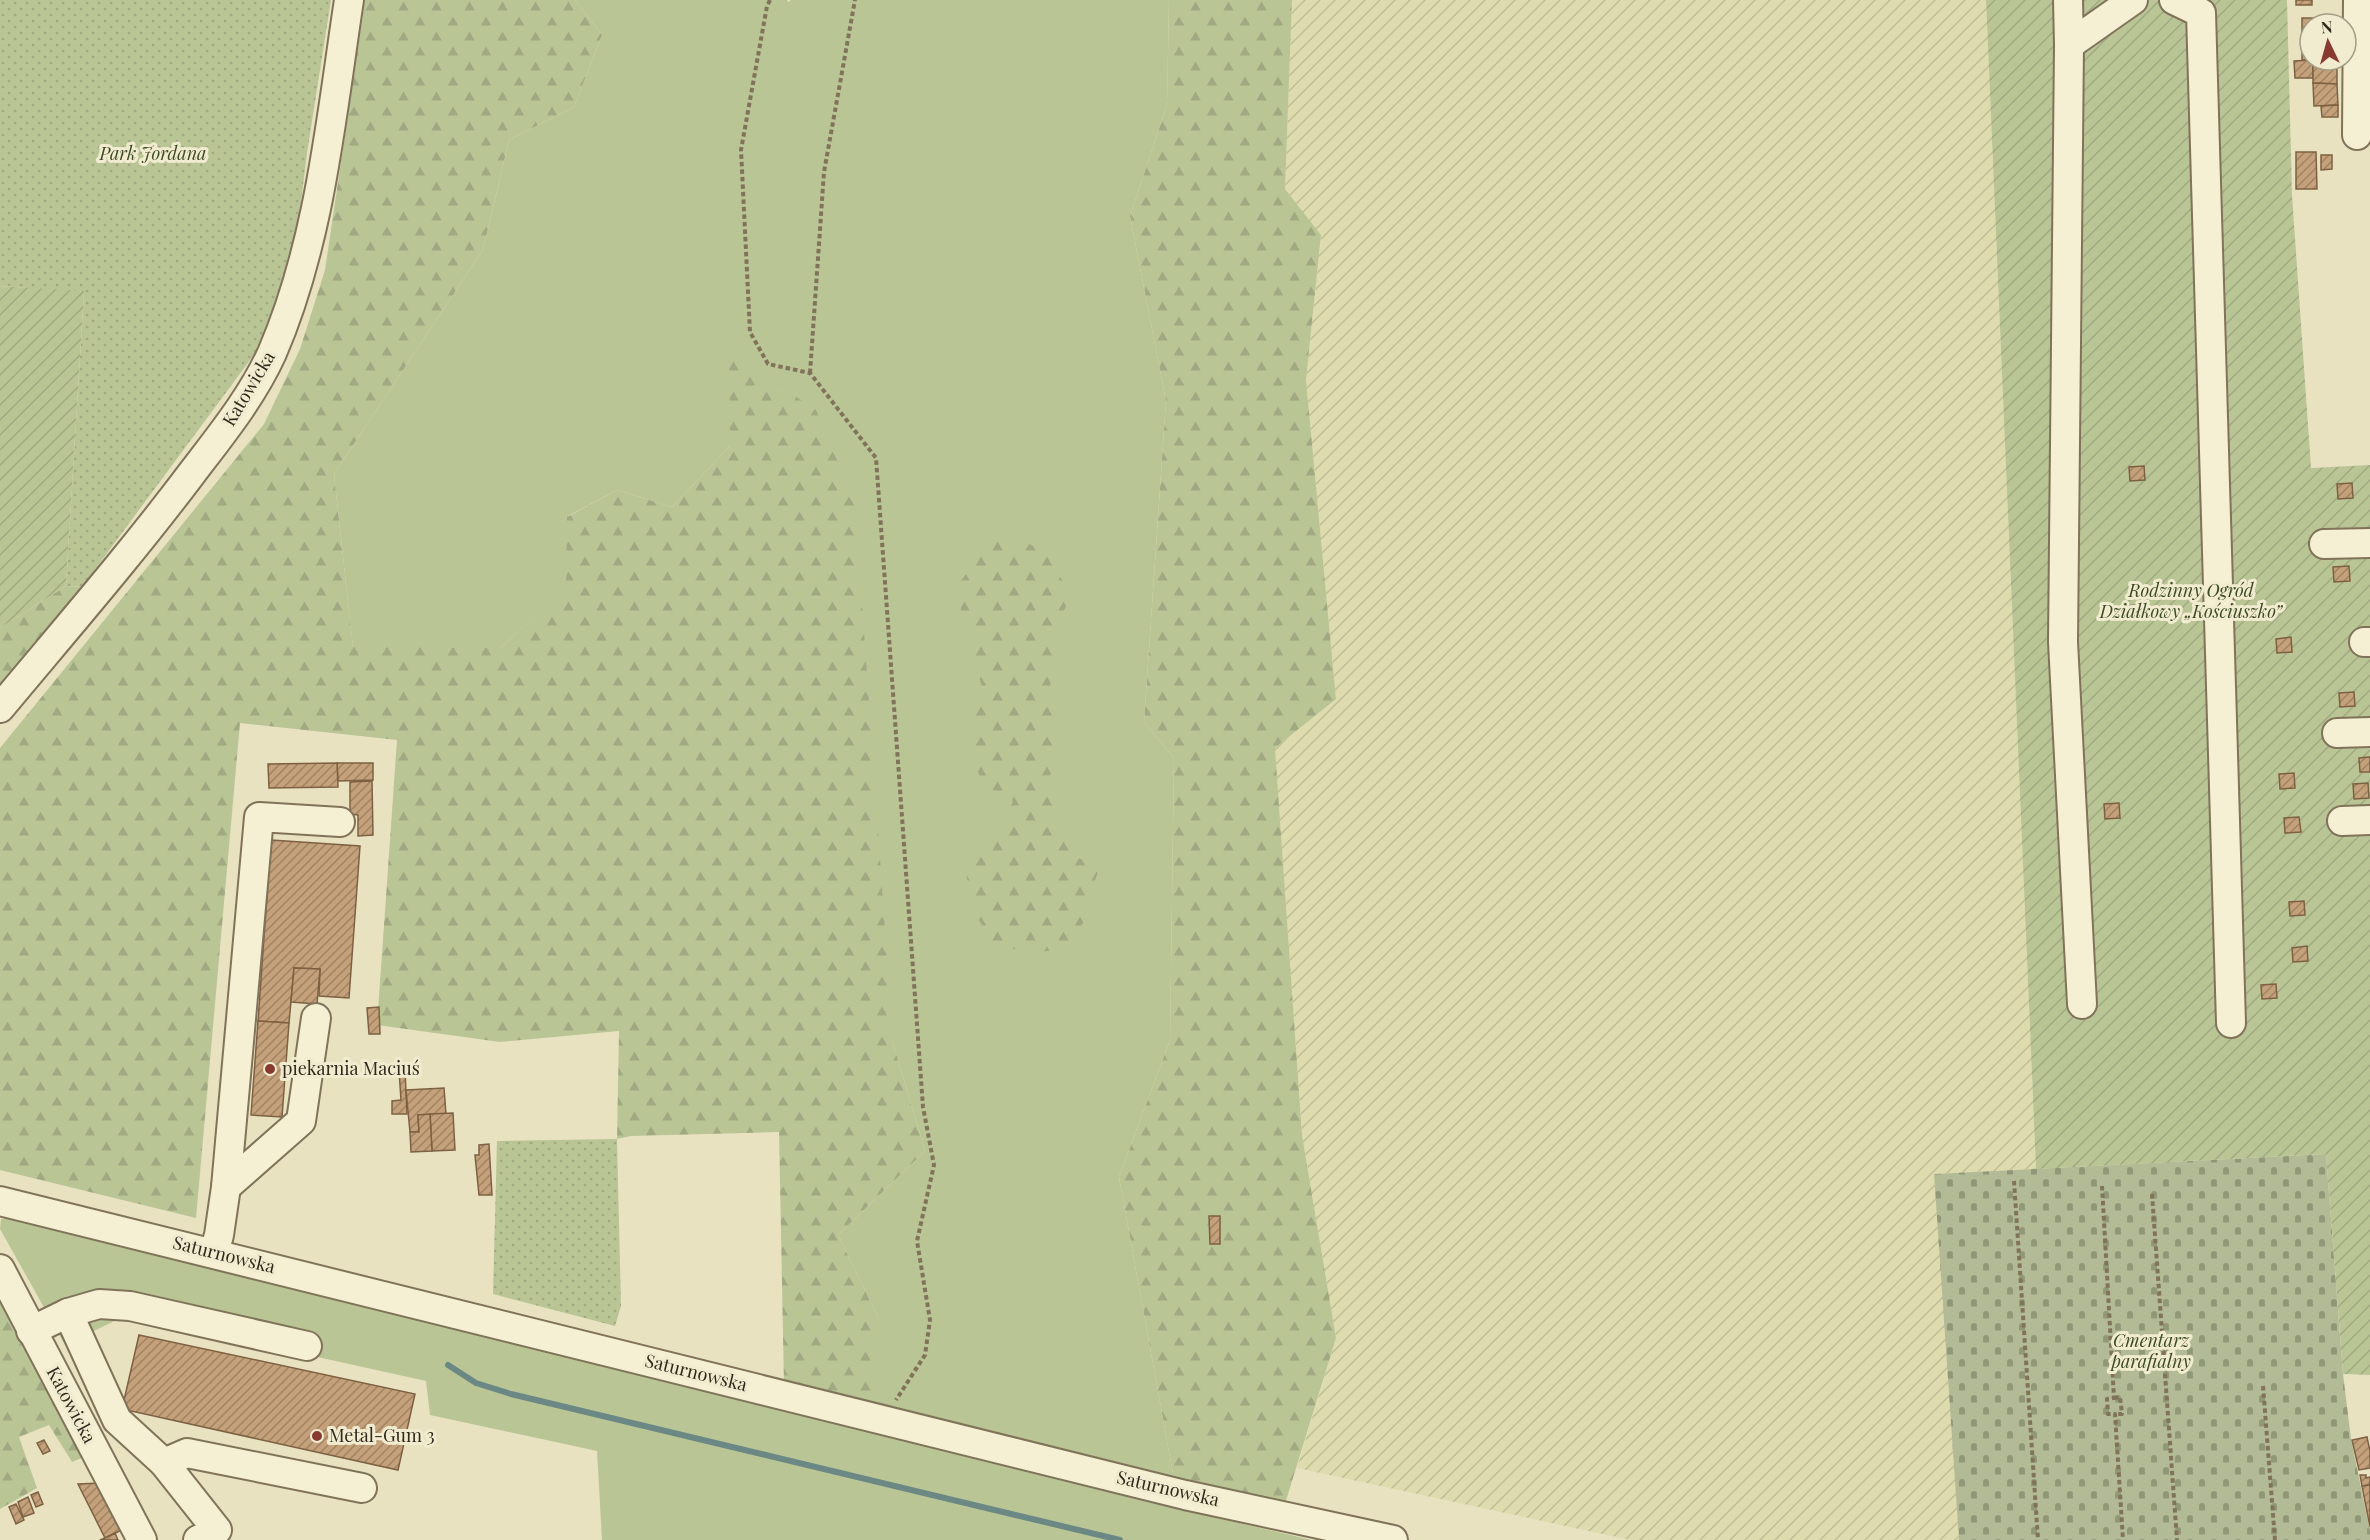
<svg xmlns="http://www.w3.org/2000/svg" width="2370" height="1540" viewBox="0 0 2370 1540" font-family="'Playfair Display',serif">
  <defs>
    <pattern id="farmland-furrows" width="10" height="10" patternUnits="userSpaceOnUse" patternTransform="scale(1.5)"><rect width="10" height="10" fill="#dedcaf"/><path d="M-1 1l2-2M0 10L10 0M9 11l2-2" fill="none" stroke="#bfbd96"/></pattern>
    <pattern id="forest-firs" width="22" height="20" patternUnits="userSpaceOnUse" patternTransform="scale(1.5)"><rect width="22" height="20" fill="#bac596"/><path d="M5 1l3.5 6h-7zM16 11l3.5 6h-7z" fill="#a0a981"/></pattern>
    <pattern id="cemetery-stones" width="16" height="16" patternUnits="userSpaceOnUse" patternTransform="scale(1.5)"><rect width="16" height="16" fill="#b2bb95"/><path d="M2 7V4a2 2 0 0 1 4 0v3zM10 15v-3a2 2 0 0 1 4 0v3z" fill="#919879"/></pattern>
    <pattern id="park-dots" width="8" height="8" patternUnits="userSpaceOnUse" patternTransform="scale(1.5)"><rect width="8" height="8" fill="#bac596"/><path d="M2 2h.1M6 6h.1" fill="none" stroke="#a0a981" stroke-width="1.8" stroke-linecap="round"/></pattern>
    <pattern id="garden-furrows" width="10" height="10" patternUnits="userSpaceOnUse" patternTransform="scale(1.5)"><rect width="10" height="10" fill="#bac596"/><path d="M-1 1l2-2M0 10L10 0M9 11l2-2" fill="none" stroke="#a0a981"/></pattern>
    <pattern id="building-hatch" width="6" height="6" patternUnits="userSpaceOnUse" patternTransform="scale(1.5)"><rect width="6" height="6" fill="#c4a17a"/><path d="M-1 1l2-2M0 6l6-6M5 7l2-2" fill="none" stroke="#a08363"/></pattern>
  </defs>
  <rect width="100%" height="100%" fill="#e9e2c1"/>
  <path fill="url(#farmland-furrows)" d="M1292,0H1986L2036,1169L1935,1174L1959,1540H1630L1297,1468L1336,1338L1302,1135L1275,748L1336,699L1306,380L1321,236L1285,189Z"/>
  <path fill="#bac596" d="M575,0H787L788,2L791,0H1169L1167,105L1130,216L1166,401L1144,722L1174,758L1170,1040L1119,1177L1174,1479L1170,1507L1312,1540H602L597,1451L430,1415L426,1381L127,1315L65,1345L0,1229L1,1219L9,1217L784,1385L879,1319L838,1235L925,1151L893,1043L730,353V446L672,507L617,490L568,516L567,588L500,648H353L334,474L483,250L509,140L574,107L602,35Z"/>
  <g fill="url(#forest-firs)">
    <path d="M365,0H575L602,35L574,107L509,140L483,250L334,474L353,647L500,648L566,588L567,517L617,490L672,507L730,446L729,352L816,410L855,503L893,1043L925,1151L838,1235L879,1319L871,1407L784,1385L779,1132L631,1136L617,1139L619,1031L500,1042L377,1025L397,740L240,723L196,1218L0,1170V748L264,424L300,349L325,270Z"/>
    <path d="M1169,0H1292L1285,189L1321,235L1306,380L1336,699L1275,748L1302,1135L1336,1338L1285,1504L1174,1479L1119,1177L1170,1040L1174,758L1144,722L1166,401L1130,216L1167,105Z"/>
    <path d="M1022,539L1048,556L1072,597L1050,633L1053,659L1050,689L1052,711L1063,747L1046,785L1071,856L1101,865L1093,885L1087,916L1069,948L1040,952L996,947L971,908L965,864L1002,824L1013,801L983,785L969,748L976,712L983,691L955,588L991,543Z"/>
    <path d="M66,586L82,587L0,692V628Z"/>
    <path d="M0,1296L84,1457L72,1462L49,1425L19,1437L37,1488L0,1509Z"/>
  </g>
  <path fill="url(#cemetery-stones)" d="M2326,1154L2343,1374L2351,1439L2370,1531V1540H1959L1934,1174Z"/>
  <g fill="url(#park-dots)">
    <path d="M0,0H331L307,153L295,252L256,352L82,587L66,586L84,292L0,286Z"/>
    <path d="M617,1139L621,1306L615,1326L493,1294L497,1141Z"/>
  </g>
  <g fill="url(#garden-furrows)">
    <path d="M1986,0H2287L2292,195L2311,468L2370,465V1375L2343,1374L2326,1154L2036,1169Z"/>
    <path d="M0,286L84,291L66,586L0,628Z"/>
  </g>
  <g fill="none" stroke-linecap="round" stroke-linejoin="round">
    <path stroke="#6b8884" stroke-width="6" d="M448,1365L476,1383L511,1394L1120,1540"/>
  </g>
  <g fill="url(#building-hatch)" stroke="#7d6142" stroke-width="1.5">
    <rect x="2296" y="0" width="16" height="5"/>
    <path d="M2302,18H2313V24H2310V60H2313H2302Z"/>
    <path d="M2313,60V78H2295L2294,61Z"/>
    <path d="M2320,60H2337V84L2313,83V62Z"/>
    <path d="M2313,83L2337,84L2338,105L2314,106Z"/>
    <path d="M2338,105V117H2322L2321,106Z"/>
    <path d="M2296,152H2316L2317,189H2296Z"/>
    <path d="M2321,155H2332V169L2321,170Z"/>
    <path d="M2144,466L2145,480L2130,481L2129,467Z"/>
    <path d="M2352,483L2353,498L2338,499L2337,484Z"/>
    <path d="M2349,566L2350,581L2334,582L2333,567Z"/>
    <path d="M2138,605L2140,619L2124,620L2123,606Z"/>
    <path d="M2291,637L2292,652L2277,653L2276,639Z"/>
    <path d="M2354,692L2355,706L2340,707L2339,693Z"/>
    <path d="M2370,757V772H2360L2359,758Z"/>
    <path d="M337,763H373V780L338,781Z"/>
    <path d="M337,763L338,787L269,788L268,764Z"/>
    <path d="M2294,773L2295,788L2280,789L2279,774Z"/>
    <path d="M372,781L373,835L358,836V815L350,814V782Z"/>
    <path d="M2368,783L2369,798L2354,799L2353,784Z"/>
    <path d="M2119,803L2120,818L2105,819L2104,804Z"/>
    <path d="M2299,817L2301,832L2285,833L2284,818Z"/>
    <path d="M271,840L360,846L349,998L319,996L320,969L294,968L289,1023L258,1021Z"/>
    <path d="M2304,901L2305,915L2290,916L2289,902Z"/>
    <path d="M2307,946L2308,961L2293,962L2292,948Z"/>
    <path d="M294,968L320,969L317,1004L291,1002Z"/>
    <path d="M2276,984L2277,998L2262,999L2261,985Z"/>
    <path d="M379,1007L380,1034H369L367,1008Z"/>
    <path d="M258,1021L289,1023L282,1117L251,1115Z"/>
    <path d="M399,1070H405L407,1114H392V1101L401,1100Z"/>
    <path d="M444,1088L446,1114L418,1115L419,1132H410L406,1090Z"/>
    <path d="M453,1113L455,1150L432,1151L430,1114Z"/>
    <path d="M430,1114L432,1151L411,1152L410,1132H419L418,1115Z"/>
    <path d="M489,1144L492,1195H479L475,1155H479V1145Z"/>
    <path d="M1209,1216H1220V1244H1210Z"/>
    <path d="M139,1335L415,1394L398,1470L122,1409Z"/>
    <path d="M2367,1437L2370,1451V1468L2359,1470L2352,1440Z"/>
    <path d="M44,1440L50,1451L43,1454L37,1443Z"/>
    <path d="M2360,1475H2366V1478L2370,1477V1485L2362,1486Z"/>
    <path d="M101,1483L124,1529L105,1538L78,1484Z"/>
    <path d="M2370,1485V1527L2362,1486Z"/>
    <path d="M38,1492L43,1504L36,1507L31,1495Z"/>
    <path d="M28,1497L34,1513L23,1517L18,1502Z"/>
    <path d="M16,1504L24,1520L16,1524L9,1507Z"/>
    <path d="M115,1533L118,1540H100L105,1538Z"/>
  </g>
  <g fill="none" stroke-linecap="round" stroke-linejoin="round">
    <g stroke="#80735a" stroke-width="32">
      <g id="minor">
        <path d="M2068,0L2069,45"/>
        <path d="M2174,0L2201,13L2231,1023"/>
        <path d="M2357,135L2358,0"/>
        <path d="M2324,544L2370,543"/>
        <path d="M2364,642H2370"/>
        <path d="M0,708C65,630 131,554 192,473C221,435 252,397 272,353C320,242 331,118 349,0"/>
        <path d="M2337,733L2370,732"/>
        <path d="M2342,821L2370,820"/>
        <path d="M2082,1004L2063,642L2069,45L2133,0"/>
        <path d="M226,1187L301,1121L316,1018"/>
        <path d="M0,1201L1185,1495L1393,1540"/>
        <path d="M214,1253L219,1235L226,1187L259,817L340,822"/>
        <path d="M0,1269L142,1540"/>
        <path d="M68,1313L117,1420L164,1463"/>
        <path d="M31,1331L68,1313L99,1304L130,1306L307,1346"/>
        <path d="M198,1540L217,1530L164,1463L187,1453L362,1488"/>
      </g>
    </g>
    <g stroke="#80735a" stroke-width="4" stroke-dasharray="4.5 3" stroke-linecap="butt">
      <path d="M770,0L767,6L741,150L750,332L768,364L810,373L876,458L923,1107L934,1165L917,1241L930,1320L925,1355L896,1400"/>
      <path d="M810,373L824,172L855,0"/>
      <path d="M2014,1181L2038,1540"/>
      <path d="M2102,1186L2114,1398L2107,1399L2108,1414H2115L2123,1540"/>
      <path d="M2152,1194L2177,1540"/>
      <path d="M2263,1386L2275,1540"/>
      <path d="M2114,1398L2120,1397L2122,1414H2115"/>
    </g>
    <use href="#minor" stroke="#f5efd3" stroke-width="28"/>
  </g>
  <g fill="#893a30" stroke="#f1ebcf" stroke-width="2">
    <circle cx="270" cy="1069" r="6"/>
    <circle cx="317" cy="1436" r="6"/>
  </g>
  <g text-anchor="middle" stroke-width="6" stroke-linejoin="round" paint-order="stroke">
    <g font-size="18" font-style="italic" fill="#3e4c26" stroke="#f1ebcf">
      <text x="153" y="160">Park Jordana</text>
      <text x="2191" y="597">Rodzinny Ogród<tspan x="2191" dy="21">Działkowy „Kościuszko”</tspan></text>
      <text x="2151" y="1347">Cmentarz<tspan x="2151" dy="21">parafialny</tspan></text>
    </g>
    <g font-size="18" fill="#31291d" stroke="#f1ebcf">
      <text transform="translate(249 389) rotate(-59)" y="6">Katowicka</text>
      <text transform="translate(224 1255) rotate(14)" y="6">Saturnowska</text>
      <text transform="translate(696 1373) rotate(14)" y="6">Saturnowska</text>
      <text transform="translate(71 1405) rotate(62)" y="6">Katowicka</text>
      <text transform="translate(1168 1489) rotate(13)" y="6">Saturnowska</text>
    </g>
    <g font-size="18" fill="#31291d" stroke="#f1ebcf" text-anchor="start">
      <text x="282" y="1075">piekarnia Maciuś</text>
      <text x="329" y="1442">Metal-Gum 3</text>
    </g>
  </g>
  <g transform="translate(2328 42) rotate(355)"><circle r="28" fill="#f1ebcf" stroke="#a49d88" stroke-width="1.5"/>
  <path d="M0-4.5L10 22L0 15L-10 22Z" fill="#893a30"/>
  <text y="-9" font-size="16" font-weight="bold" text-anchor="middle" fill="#31291d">N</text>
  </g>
</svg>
